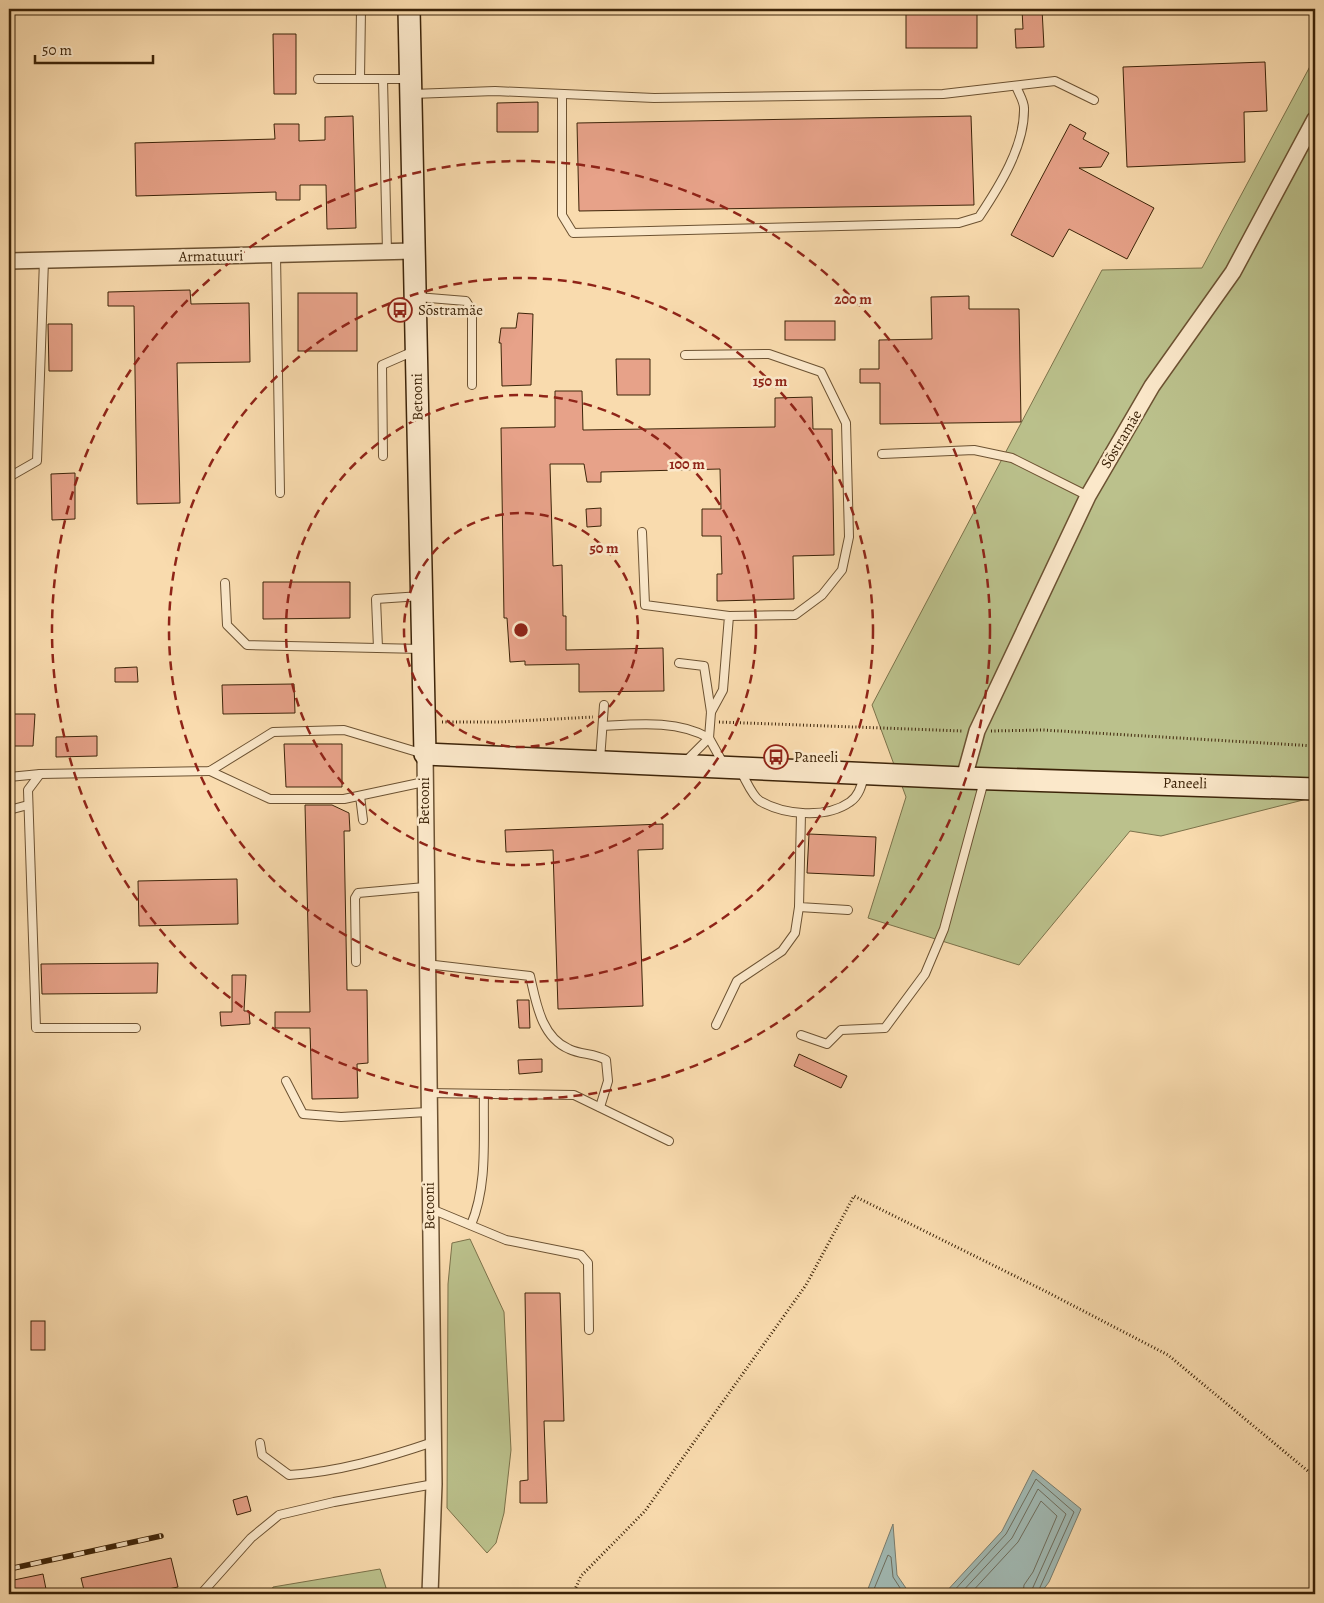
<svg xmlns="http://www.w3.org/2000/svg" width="1324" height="1603" viewBox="0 0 1324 1603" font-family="Alegreya,serif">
  <rect width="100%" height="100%" fill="#f9dbae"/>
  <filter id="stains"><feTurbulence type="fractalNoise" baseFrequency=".004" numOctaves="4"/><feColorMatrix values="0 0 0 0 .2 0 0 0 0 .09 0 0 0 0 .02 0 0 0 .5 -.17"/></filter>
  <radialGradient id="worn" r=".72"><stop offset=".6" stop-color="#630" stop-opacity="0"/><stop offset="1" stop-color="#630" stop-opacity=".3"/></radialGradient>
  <g fill="#bbc18c" stroke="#7c724a">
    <path d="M1315,57V797L1161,836L1130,831L1019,965L868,918L906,797L872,705L1102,270L1202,268Z"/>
    <path d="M470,1239L504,1312L511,1450L504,1513L496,1543L487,1553L447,1508L448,1284L452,1243Z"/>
    <path d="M380,1569L388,1594H270L273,1587Z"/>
  </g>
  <g fill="#a1b9b3" stroke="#797d6f">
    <path d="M1033,1470L1081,1509L1049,1582L1040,1594H944L1002,1531Z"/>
    <path d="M893,1524L897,1575L910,1594H866Z"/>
  </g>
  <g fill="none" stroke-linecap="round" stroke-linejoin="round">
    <g stroke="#6f6e5e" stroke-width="1">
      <path d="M872,1594L888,1555L891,1557L893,1577L904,1594"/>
      <path d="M951,1594L1006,1534L1036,1479L1074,1512L1037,1594"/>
      <path d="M960,1594L1012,1538L1038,1489L1066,1514L1030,1594"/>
      <path d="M970,1594L1018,1542L1041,1501L1057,1516L1033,1572L1024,1585L1023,1594"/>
    </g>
  </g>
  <g fill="#e7a289" stroke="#3d2409">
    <rect x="906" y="9" width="71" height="39"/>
    <path d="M1022,9H1042L1044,47L1016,48L1015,29H1023Z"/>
    <path d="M273,34H296V94H274Z"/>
    <path d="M1265,62L1267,111L1244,112L1245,162L1127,167L1123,67Z"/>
    <path d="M538,102V132H497V103Z"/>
    <path d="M353,116L356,228L327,229L326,185H300V200H276V192L136,196L135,143L275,139L274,124H299V141L325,140V117Z"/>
    <path d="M971,116L974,205L579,211L577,123Z"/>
    <path d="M1070,124L1086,133L1083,139L1109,153L1101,167L1079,168L1154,208L1127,259L1069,229L1053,257L1011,235Z"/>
    <path d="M190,290L191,304L249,303L250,362L177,363L180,503L137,504L134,306H108V292Z"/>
    <rect x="298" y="293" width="59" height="58"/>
    <path d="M969,296V309H1019L1021,422L880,424V383H860V369H879V340L932,339L931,297Z"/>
    <path d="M518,313L533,314L531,385L502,386L501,343H499L501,328H516Z"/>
    <rect x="785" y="321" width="50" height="19"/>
    <path d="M48,324H72V371H49Z"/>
    <path d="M616,359H650V395H617Z"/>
    <path d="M555,391H582L583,430L775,427V398L812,397L813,429H832L834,555L793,556L794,599L717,601V574H722L721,536H702V509H721L720,469L601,472V482H587L584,464H550L553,566L562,565L563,616H566V650L663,648L664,691L579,692V664L525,665V661L510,662L507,618H504L501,428L555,427Z"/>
    <path d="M75,473V519L52,520L51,474Z"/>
    <path d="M601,508V526L587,527L586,509Z"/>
    <path d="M263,582H350V618L263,619Z"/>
    <path d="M137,667L138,682H115V668Z"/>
    <path d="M294,684L295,713L223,714L222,685Z"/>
    <path d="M9,714H35L33,746H9Z"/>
    <path d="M97,736V756L56,757V737Z"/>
    <path d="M284,744H342V787H286Z"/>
    <path d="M305,805H332L349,813L350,831H344L347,990H367L368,1063L357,1064L358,1098L312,1099L310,1028H275V1012H310Z"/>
    <path d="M663,824V849L638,850L643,1006L558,1009L553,850L506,852L505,830Z"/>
    <path d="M809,834L876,837L874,876L807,873Z"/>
    <path d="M237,879L238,924L139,926L138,881Z"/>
    <path d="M158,963L157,993L42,994L41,964Z"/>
    <path d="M232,975H246L244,1011H249L250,1024L221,1026L220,1012H232Z"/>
    <path d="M517,1000H529L530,1028H519Z"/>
    <path d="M799,1054L847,1076L841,1088L794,1066Z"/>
    <path d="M542,1059V1072L519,1074L518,1060Z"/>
    <path d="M525,1293H560L564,1421H544L547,1503H520V1481L528,1480Z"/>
    <rect x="31" y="1321" width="14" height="29"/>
    <path d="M247,1496L251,1511L237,1515L233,1500Z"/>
    <path d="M171,1558L178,1587L144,1594H85L81,1578Z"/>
    <path d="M43,1574L47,1594H9V1581Z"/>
  </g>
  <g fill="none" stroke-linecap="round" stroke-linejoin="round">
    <g stroke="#6c5232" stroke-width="10">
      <g id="lane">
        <path d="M318,79H408"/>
        <path d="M360,79L361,9"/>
        <path d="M383,79L387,252"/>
        <path d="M412,94L495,91L654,98L943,94L1055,81L1094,100"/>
        <path d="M562,94V215L573,233L959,223L979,217C999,187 1025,146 1024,108C1024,101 1018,92 1016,86"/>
        <path d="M276,255L280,493"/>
        <path d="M417,297L466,301L472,311V385"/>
        <path d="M685,355L769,354L821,372L846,423L849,537L842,570L822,595L795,615L729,616"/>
        <path d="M882,454L974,450L1012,458L1088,496"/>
        <path d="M383,456L382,365L414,351"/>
        <path d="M9,477L37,461L44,260"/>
        <path d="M642,532L645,605L729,616L723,690L711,712"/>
        <path d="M225,583L227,625L247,645L422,649"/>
        <path d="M378,648L376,599L421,596"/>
        <path d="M679,663L704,666L711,712L709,738L724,765"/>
        <path d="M603,726C638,724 678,720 709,738L685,762"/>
        <path d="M600,760L604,705"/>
        <path d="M210,771L270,799H344L424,782"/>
        <path d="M741,772C746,780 752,796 760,801C784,815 826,819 850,802C859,796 862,785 864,775"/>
        <path d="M9,777L40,774"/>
        <path d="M360,796L363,820"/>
        <path d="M9,810L28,805"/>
        <path d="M801,813L799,907L848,910"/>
        <path d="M356,962L355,898L358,893L425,887"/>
        <path d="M426,964L530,976C536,1002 541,1037 569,1049C581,1055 594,1053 606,1060L608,1081L600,1107"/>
        <path d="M716,1025L737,981L782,951L795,933L799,907"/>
        <path d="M136,1028H36L28,790L40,774L210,771L273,732L344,730L424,754"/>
        <path d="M801,1035L827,1044L841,1030L885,1028L925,974L944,929L984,781"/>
        <path d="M286,1081L303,1114L341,1117L427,1112"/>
        <path d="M427,1093L574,1095L669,1141"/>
        <path d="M429,1208L506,1240L581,1255L588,1263L589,1330"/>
        <path d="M471,1225C488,1184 483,1138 484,1094"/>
        <path d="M260,1443L262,1455L289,1475C338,1472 386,1458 433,1442"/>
        <path d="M201,1594L251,1538L279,1515L334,1502L434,1484"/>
      </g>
    </g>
    <g stroke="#6c5232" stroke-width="18">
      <g id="street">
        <path d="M9,261L413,251"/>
        <path d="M425,754L434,1484L430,1594"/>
        <path d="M964,778L977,731L1088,496L1152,386L1233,272L1315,119"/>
      </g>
    </g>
    <g stroke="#3d2409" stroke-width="24">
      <path id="secondary" d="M409,9L425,754L964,778L1315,789"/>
    </g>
    <g stroke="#3d2409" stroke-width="3" stroke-dasharray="1 2.5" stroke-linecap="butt">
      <path d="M442,722H499L593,717"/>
      <path d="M719,722L963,731"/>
      <path d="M991,731L1043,730L1315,746"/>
      <path d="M573,1594L581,1576L645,1511L806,1285L854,1196L1045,1291L1168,1355L1315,1477"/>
    </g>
    <use href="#lane" stroke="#fbe8ca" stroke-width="8"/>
    <use href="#street" stroke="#fbe8ca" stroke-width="15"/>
    <use href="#secondary" stroke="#fbe8ca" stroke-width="21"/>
    <g stroke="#3d2409" stroke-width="5.5">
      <path id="rail" d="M9,1569L161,1536"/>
    </g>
    <use href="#rail" stroke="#fbe8ca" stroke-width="4" stroke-dasharray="11" stroke-linecap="butt"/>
  </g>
  <g fill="none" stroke="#8f2418" stroke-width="2.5" stroke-dasharray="9 6">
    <circle cx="521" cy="630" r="117"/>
    <circle cx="521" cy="630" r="235"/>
    <circle cx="521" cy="630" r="352"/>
    <circle cx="521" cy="630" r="469"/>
  </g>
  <defs>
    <g id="bus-ring" transform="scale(1.25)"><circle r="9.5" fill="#fbe8ca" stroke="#8f2418" stroke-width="1.5"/><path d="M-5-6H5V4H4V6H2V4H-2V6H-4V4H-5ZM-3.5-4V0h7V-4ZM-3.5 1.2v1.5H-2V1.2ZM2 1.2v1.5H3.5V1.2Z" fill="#8f2418"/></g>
  </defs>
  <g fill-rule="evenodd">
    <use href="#bus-ring" x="400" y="310"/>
    <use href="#bus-ring" x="776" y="757"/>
  </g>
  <g text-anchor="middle" stroke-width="5" stroke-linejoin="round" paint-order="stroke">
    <g font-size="15" fill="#3d2409" stroke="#fbe8ca">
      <text transform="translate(211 256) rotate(-1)" y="5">Armatuuri</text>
      <text transform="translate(417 397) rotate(-91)" y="5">Betooni</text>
      <text transform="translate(1121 439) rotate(-59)" y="5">Sõstramäe</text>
      <text transform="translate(1185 783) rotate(1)" y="5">Paneeli</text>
      <text transform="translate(424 801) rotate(-90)" y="5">Betooni</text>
      <text transform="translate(429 1206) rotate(-91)" y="5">Betooni</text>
    </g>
    <g font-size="15" fill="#3d2409" stroke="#fbe8ca" text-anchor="start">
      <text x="418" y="315">Sõstramäe</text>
      <text x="794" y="762">Paneeli</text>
    </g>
  </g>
  <circle cx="521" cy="630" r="8" fill="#8f2418" stroke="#fbe8ca" stroke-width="2.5"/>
  <g font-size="15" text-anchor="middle" font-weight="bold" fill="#8f2418" stroke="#fbe8ca" stroke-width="5" stroke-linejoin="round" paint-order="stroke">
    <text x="853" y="304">200 m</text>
    <text x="770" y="386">150 m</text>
    <text x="687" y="469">100 m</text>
    <text x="604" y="553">50 m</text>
  </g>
  <rect width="1324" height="1603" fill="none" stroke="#f9dbae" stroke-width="30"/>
  <rect x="10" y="10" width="1304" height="1583" fill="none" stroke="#3d2409" stroke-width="2.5"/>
  <rect x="15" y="15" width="1294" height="1573" fill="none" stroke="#3d2409"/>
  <path d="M35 55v8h118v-8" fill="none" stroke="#3d2409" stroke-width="2.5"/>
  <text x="42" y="55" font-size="15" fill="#3d2409" stroke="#fbe8ca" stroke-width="4" paint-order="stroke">50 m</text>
  <rect width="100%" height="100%" filter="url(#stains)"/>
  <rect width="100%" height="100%" fill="url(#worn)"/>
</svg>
